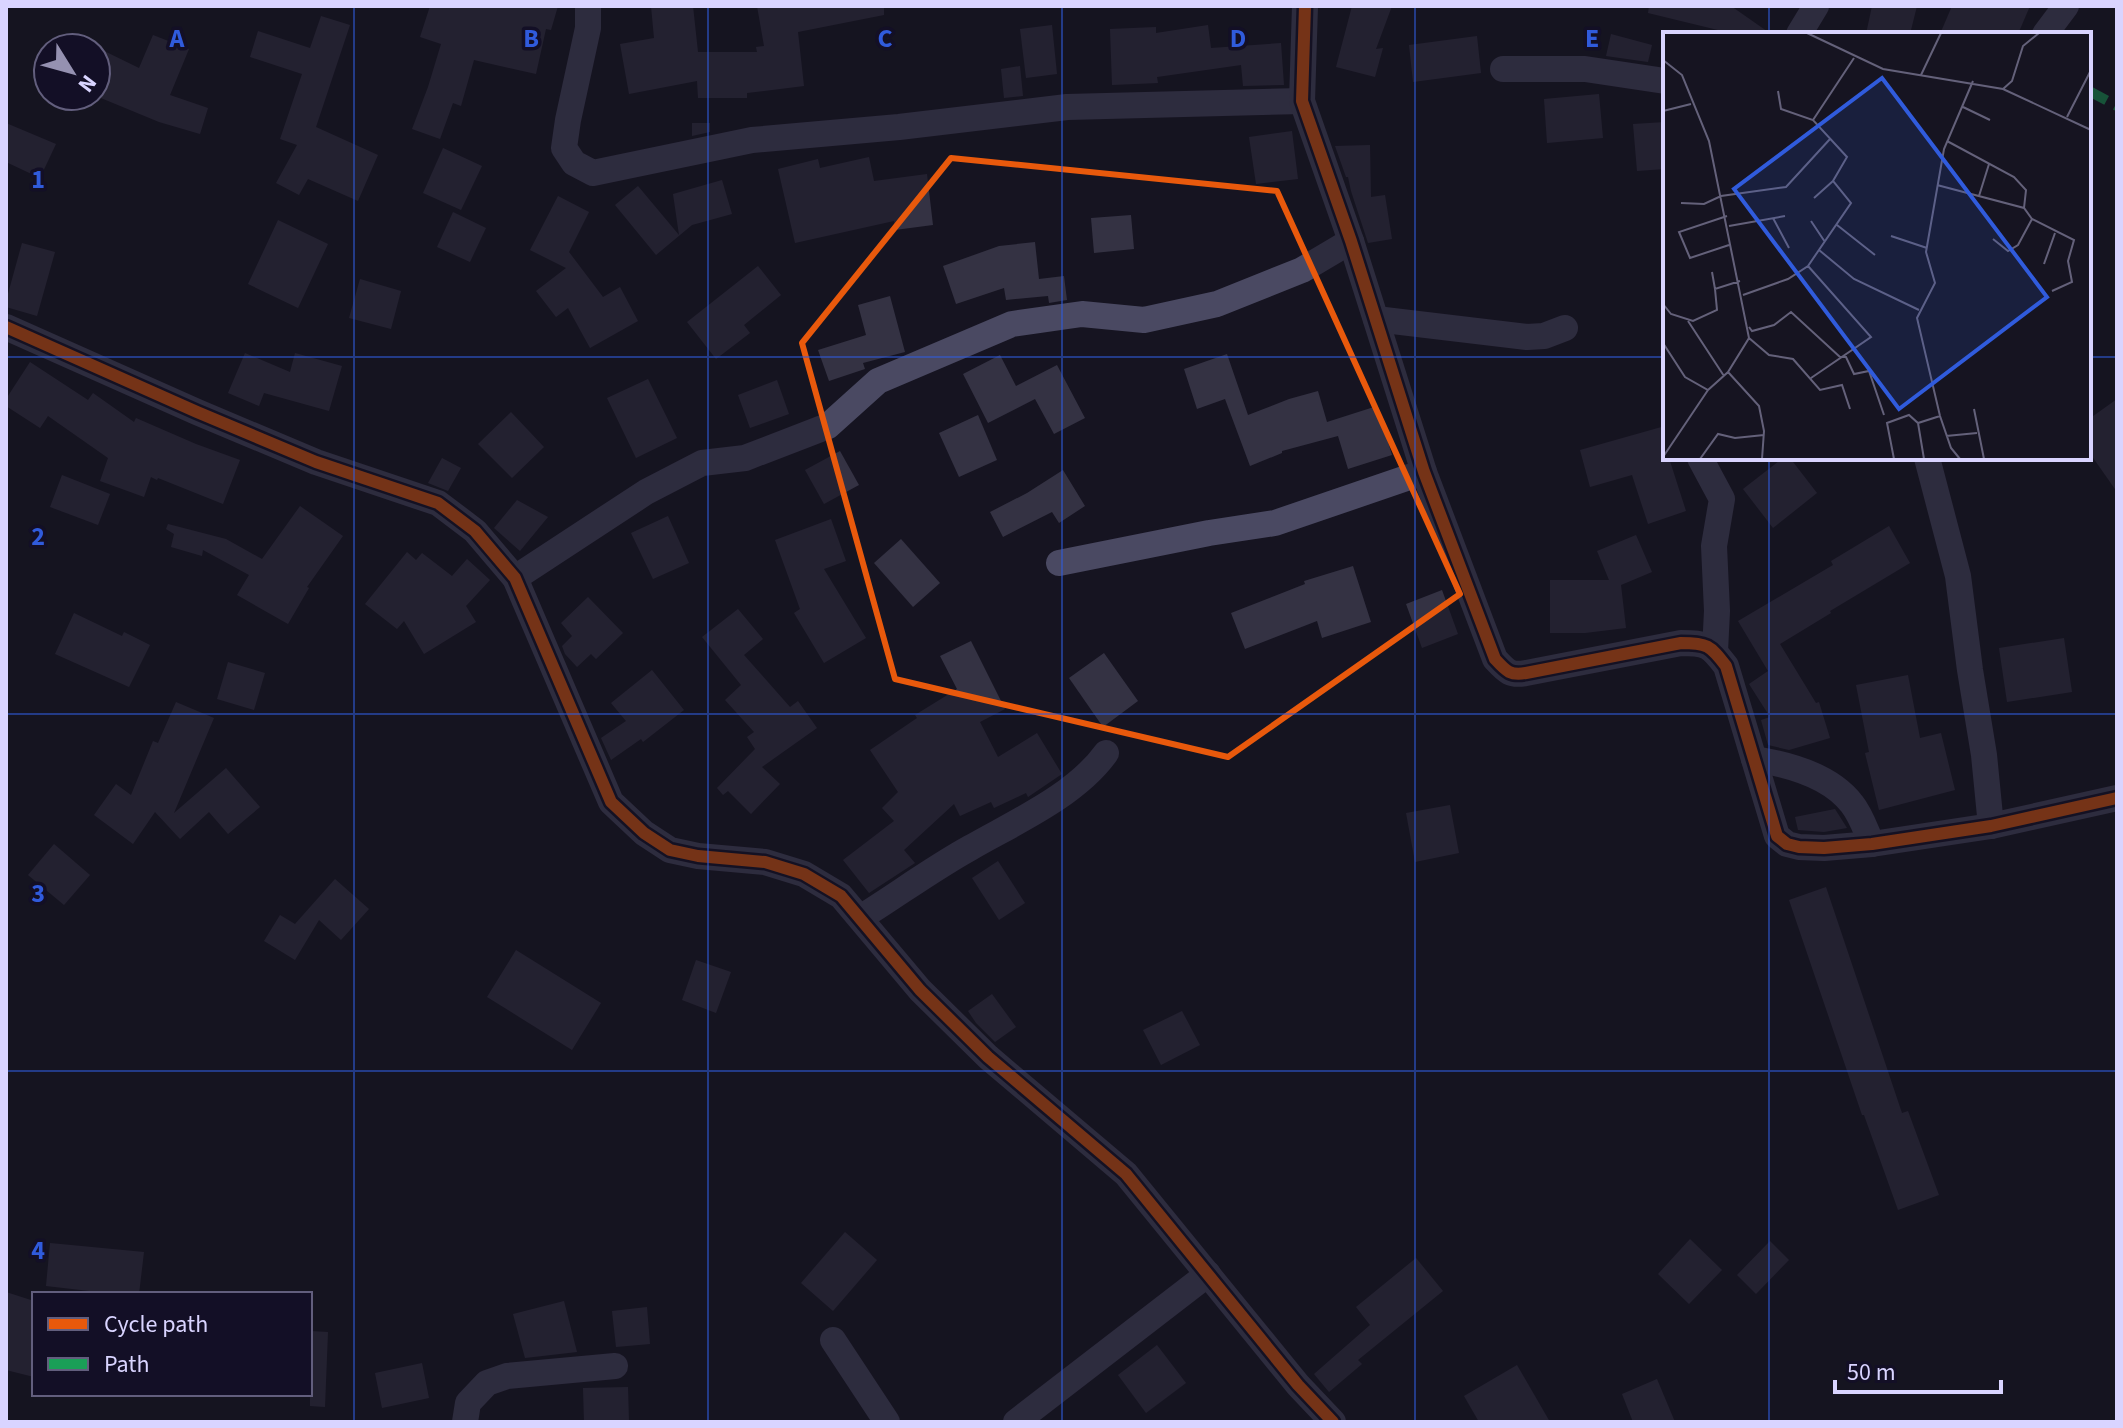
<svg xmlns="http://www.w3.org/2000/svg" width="2123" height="1428" viewBox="0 0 2123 1428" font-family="'Source Sans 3',sans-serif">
  <rect width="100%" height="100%" fill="#161421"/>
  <g fill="#343243">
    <path d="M430,6H558L551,30L546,29L536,74L474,60L461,106L453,103L440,139L412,129L428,87L441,44L420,37Z"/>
    <path d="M651,6H693L698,52H757L756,47L764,46L757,6H884V15L798,32L804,86L747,93V98H698L697,81L629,94L620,44L654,38Z"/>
    <path d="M1352,6H1392L1376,49L1383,48L1375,77L1336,67Z"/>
    <path d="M1649,6H1731L1771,34H1727L1722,31L1648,13Z"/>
    <path d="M1872,6H1917L1910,34H1866Z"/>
    <path d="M1952,6H2030L2018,34H1940Z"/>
    <path d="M321,16L350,25L316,127L378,155L358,201L308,179L299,195L276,183L297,145L280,139L302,74L250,57L258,31L310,48Z"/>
    <path d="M1052,25L1057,74L1026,78L1020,29Z"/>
    <path d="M1208,25L1211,48L1281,43L1284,85L1243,86L1241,65L1157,77L1158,83L1112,85L1110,29L1156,27V33Z"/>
    <path d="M1611,34L1652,45L1648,62L1606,56Z"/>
    <path d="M153,35L189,49L170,95L208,108L200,134L159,122L96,96V47L139,68Z"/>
    <path d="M1477,36L1481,73L1413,82L1409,45Z"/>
    <path d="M1020,66L1023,96L1004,98L1001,69Z"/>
    <path d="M1599,94L1603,138L1547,143L1544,99Z"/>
    <path d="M1665,122V169L1637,171L1633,124Z"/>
    <path d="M6,123L56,144L40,178L6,162Z"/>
    <path d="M692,123H710V132L692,136Z"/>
    <path d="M1292,131L1298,179L1256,184L1249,137Z"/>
    <path d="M1370,145L1371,197L1385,195L1392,239L1368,243L1351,191L1348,177H1346L1335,146Z"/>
    <path d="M443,148L482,166L461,210L423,193Z"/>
    <path d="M869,157L874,181L927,174L933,225L895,230L894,221L795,243L778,169L818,159L820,168Z"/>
    <path d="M722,180L732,214L692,225L656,255L615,205L638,186L679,235L673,194Z"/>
    <path d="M558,196L589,212L569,252L603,297L620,287L638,321L590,348L568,308L556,317L536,291L566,268L530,250Z"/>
    <path d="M453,212L486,228L470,262L437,247Z"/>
    <path d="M1131,215L1134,249L1094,253L1091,218Z"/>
    <path d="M278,220L328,244L298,308L248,284Z"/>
    <path d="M1035,242L1039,279L1064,276L1067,300L1049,303L1048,296L1006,300L1004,288L956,304L943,266L999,246Z"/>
    <path d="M22,243L55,252L37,316L6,307V301Z"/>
    <path d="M758,266L781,295L744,325L750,333L716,359L687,322Z"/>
    <path d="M360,279L401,291L391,329L349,318Z"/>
    <path d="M890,296L905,352L863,363L865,369L829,381L818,350L866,335L858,305Z"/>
    <path d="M245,353L290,372L295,353L342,366L329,411L264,393L259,406L228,393Z"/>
    <path d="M1227,354L1248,415L1289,399L1318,391L1327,422L1377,406L1392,455L1348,469L1338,436L1282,451V453L1250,466L1225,399L1197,409L1184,369Z"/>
    <path d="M1000,355L1016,386L1057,365L1085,418L1054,434L1035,399L988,423L963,374Z"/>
    <path d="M30,362L88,400L93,393L134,422L136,418L196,444L240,460L223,504L158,478L157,480L151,477L144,497L100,481L108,458L48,416L40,428L6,406V399Z"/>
    <path d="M648,379L677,438L636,458L607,398Z"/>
    <path d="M777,380L789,414L750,428L738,395Z"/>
    <path d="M2117,399V492L2089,452V419Z"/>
    <path d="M511,412L544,447L512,478L478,444Z"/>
    <path d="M978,415L997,460L959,477L939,433Z"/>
    <path d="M1665,426V458H1669L1686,511L1648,524L1632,475L1590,487L1580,450Z"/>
    <path d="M840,451L859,485L824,504L805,470Z"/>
    <path d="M442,458L461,468L448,491L428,483Z"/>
    <path d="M1783,458H1790L1817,493L1773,528L1743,489Z"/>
    <path d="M1063,470L1085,506L1059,523L1052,512L1003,537L990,512L1027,493Z"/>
    <path d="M62,475L110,494L98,525L50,507Z"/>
    <path d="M517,500L548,517L520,551L494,528Z"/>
    <path d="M300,506L343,536L307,587L309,588L288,624L237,595L249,575L203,550L202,556L171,547L174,534L166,529L168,524L226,539L262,559Z"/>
    <path d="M668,516L689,563L653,579L631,533Z"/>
    <path d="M831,519L846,561L824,569L866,638L824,663L794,613L800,609L775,540Z"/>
    <path d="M1889,526L1910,563L1830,611L1831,613L1780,644L1816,703L1819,702L1830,738L1789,750L1768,745L1761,720L1770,717L1749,684L1768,671L1738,621L1833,565L1831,561Z"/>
    <path d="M1636,535L1652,572L1621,585L1626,628L1585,633H1550V580H1609L1597,551Z"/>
    <path d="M901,539L940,583L913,607L874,563Z"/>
    <path d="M407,552L416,560L422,553L452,576L467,559L490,580L466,606L476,622L424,654L404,621L397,629L365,604Z"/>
    <path d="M1353,566L1371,622L1322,638L1317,621L1245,649L1231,613L1305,584L1304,581Z"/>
    <path d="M1442,590L1458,634L1422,648L1406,604Z"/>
    <path d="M588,597L623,633L596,659L591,654L577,667L565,654L562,646L572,636L561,623Z"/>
    <path d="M738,609L763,639L744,655L790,707L798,701L817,728L762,767L780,784L751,814L728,791L723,795L717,788L755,749L747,737L754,732L725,700L741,685L702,637Z"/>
    <path d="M74,613L122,636L124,632L150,645L129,687L55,654Z"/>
    <path d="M2064,638L2072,692L2007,702L1999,648Z"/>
    <path d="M971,641L1005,709L980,722L998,757L1037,733L1062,774L1028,797L1026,793L994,808L991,802L960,816L954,804L904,850L915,863L869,893L843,860L894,821L882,808L898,792L870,750L917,718L915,715L957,689L940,656Z"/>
    <path d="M1104,653L1138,701L1103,727L1069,678Z"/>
    <path d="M228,662L265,673L254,710L217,699Z"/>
    <path d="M652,670L684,710L643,742L641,739L611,760L601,738L626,721L611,703Z"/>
    <path d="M1908,675L1920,738L1941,733L1955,790L1879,810L1865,753L1869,752L1856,685Z"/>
    <path d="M176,702L214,718L174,813L226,768L260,807L228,834L209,812L180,839L155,812L133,844L94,815L116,784L131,795L153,741L158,743Z"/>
    <path d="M1450,805L1459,853L1415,862L1406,813Z"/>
    <path d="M1835,809L1847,828L1824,832L1798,830L1795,817Z"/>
    <path d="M54,844L90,875L64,905L28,875Z"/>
    <path d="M998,861L1025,903L999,920L972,878Z"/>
    <path d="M335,879L369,909L341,940L319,920L295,960L264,941L280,915L295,924Z"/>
    <path d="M1826,887L1902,1113L1908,1111L1939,1195L1898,1210L1864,1115H1862L1789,900Z"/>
    <path d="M516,950L601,1003L572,1050L487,997Z"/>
    <path d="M696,960L731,972L716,1013L682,1000Z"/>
    <path d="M992,994L1016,1027L995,1042L976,1023L968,1011Z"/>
    <path d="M1182,1011L1200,1045L1161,1065L1143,1030Z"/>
    <path d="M845,1232L877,1260L833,1311L801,1283Z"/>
    <path d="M1690,1239L1722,1270L1689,1304L1658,1274Z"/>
    <path d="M1770,1241L1789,1260L1756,1294L1737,1275Z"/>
    <path d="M50,1243L144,1252L139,1294H98V1292L46,1286Z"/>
    <path d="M1416,1258L1443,1291L1358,1360L1362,1364L1329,1392L1314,1374L1370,1325L1356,1307Z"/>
    <path d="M6,1292L34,1301V1377L6,1370Z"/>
    <path d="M564,1301L577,1352L525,1358L513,1314Z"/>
    <path d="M647,1307L650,1344L616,1347L612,1311Z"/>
    <path d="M310,1331L328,1332L325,1407L310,1406Z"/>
    <path d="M1157,1345L1186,1383L1146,1413L1118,1375Z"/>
    <path d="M422,1363L429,1398L382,1408L375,1373Z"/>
    <path d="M1517,1365L1550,1422H1479L1464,1396Z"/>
    <path d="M1657,1379L1675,1422H1633L1622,1394Z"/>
    <path d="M628,1387L629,1422H584L583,1388Z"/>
  </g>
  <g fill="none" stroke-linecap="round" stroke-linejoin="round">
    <g stroke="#4a4962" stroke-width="26">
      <path d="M588,6V28L568,120L564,148L574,163L593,173L752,140L899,127L1067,107L1302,101"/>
      <path d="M1305,6L1302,101L1351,241L1424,472L1495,659C1506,671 1510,676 1526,673L1681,643C1707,643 1710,645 1726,666L1777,836L1787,844L1799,847L1824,848L1872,844L1991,826L2117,798"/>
      <path d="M1799,34L1816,6"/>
      <path d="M2045,34L2066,6"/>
      <path d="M1503,69H1585L1665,81"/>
      <path d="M1376,319L1527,337L1544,336L1565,328"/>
      <path d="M6,327L197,412L316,462L438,503L475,531L515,578L611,802L644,833L670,850L698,856L765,862L804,874L841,896L920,990L988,1057L1126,1174L1298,1385L1333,1422"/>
      <path d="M1700,458L1722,499L1714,546L1717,611L1715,651"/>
      <path d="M1927,458L1958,576L1970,670L1984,755L1991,826"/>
      <path d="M1059,563L1209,533L1275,523L1424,472"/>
      <path d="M515,578L646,492L702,463L745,458L828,426L878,381L1012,324L1082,314L1144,320L1217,304L1302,270L1351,241"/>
      <path d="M1754,759C1787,764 1830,775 1852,804C1861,815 1866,831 1872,844"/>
      <path d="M860,918C897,895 932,869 970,848C1015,822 1075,796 1106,753"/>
      <path d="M833,1340L887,1422"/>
      <path d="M465,1422L468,1403L487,1383L507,1376L615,1366"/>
      <path d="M1016,1422L1208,1274"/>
    </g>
    <path stroke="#1a9f57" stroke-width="10" stroke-dasharray="20 10" stroke-linecap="butt" d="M2089,91L2117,106"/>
    <g stroke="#130f26" stroke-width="17">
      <g id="cycleway">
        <path d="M1305,6L1302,101L1351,241L1424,472L1495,659C1506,671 1510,676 1526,673L1681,643C1707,643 1710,645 1726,666L1777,836L1787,844L1799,847L1824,848L1872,844L1991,826L2117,798"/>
        <path d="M6,327L197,412L316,462L438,503L475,531L515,578L611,802L644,833L670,850L698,856L765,862L804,874L841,896L920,990L988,1057L1126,1174L1298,1385L1333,1422"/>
      </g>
    </g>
    <use href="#cycleway" stroke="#e8590c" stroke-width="12"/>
  </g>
  <path d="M0 0H2123V1428H0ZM951,158L1277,191L1460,594L1228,757L895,679L802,343Z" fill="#161421" fill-opacity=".55" fill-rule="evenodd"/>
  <path fill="none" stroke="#e8590c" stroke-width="6" stroke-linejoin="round" d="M951,158L1277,191L1460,594L1228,757L895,679L802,343Z"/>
  <path fill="none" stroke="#305bdc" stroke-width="2" stroke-opacity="0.55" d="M354,6V1422M708,6V1422M1062,6V1422M1415,6V1422M1769,6V34M6,357H1665M2089,357H2117M1769,458V1422M6,714H2117M6,1071H2117"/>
  <g transform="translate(1663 32)">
    <rect width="428" height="428" fill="#161421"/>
    <path fill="none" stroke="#64617a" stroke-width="2" d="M144,1L220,37L340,57L428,98M0,28L19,43L46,109L86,306L65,340L45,358L22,345L0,311M258,43L278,1M340,57L349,49L360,14L376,1M300,75L327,88M0,79L28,72M404,85L428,38M150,88L191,26M284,109L351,145L363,158L361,176M274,153L361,176L369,187L411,208L405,229L409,250L389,259M316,164L326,132M151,166L170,149M18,171L41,172L58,164L123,155L167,107M64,184L16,200L27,226L66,213M110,186L126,216M148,189L162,210M174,193L212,223M66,194L122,184M228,204L264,216M330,207L345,219L355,213L369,187M156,218L191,247L256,278M381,232L392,201M145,234L208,305L148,346M49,240L52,257L77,249M80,263L125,247L145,234L188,171L170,149L184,125L150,88L118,77L115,59M0,272L8,282L30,289L54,278L52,257M25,289L61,344M86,295L89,299L111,293L128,280L177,325H183L191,342L206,339L221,383M86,306L106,323L130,327L157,358L179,353L187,377M65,340L96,374L101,399L99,427M311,377L321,427M255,391L261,427M283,404L314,401M0,425L45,358M37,427L55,402L72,406L101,403M231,427L224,391L246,383L255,391L277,384M297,427L288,416L277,384L254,286L272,251L263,220L281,117L310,49"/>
    <path fill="#305bdc" fill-opacity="0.15" stroke="#305bdc" stroke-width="4" d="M219,46L384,265L236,377L71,157Z"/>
    <rect width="428" height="428" fill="none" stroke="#d9d4ff" stroke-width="4"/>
  </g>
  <g font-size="26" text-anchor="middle" font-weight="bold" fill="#305bdc" stroke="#130f26" stroke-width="7" stroke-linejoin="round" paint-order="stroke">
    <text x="177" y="47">A</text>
    <text x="531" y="47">B</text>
    <text x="885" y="47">C</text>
    <text x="1238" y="47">D</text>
    <text x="1592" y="47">E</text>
    <text x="38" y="188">1</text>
    <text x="38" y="545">2</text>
    <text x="38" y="902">3</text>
    <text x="38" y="1259">4</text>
  </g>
  <rect width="2123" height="1428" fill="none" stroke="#d9d4ff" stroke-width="16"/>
  <rect x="32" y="1292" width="280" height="104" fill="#130f26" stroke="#625e7d" stroke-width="2"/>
  <rect x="48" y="1318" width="40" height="12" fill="#e8590c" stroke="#625e7d" stroke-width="2"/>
  <text x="104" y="1332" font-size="24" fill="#d9d4ff">Cycle path</text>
  <rect x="48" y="1358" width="40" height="12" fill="#1a9f57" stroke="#625e7d" stroke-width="2"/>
  <text x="104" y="1372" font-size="24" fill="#d9d4ff">Path</text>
  <g transform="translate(72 72) rotate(127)"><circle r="38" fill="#130f26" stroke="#625e7d" stroke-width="2"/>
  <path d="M0-6L14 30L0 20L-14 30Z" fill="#9591b1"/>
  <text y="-12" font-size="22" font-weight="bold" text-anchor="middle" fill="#d9d4ff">N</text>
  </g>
  <path d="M1835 1380v12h166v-12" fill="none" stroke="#d9d4ff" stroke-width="4"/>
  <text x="1847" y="1380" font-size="24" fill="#d9d4ff" stroke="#130f26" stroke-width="6" paint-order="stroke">50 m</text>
</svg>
